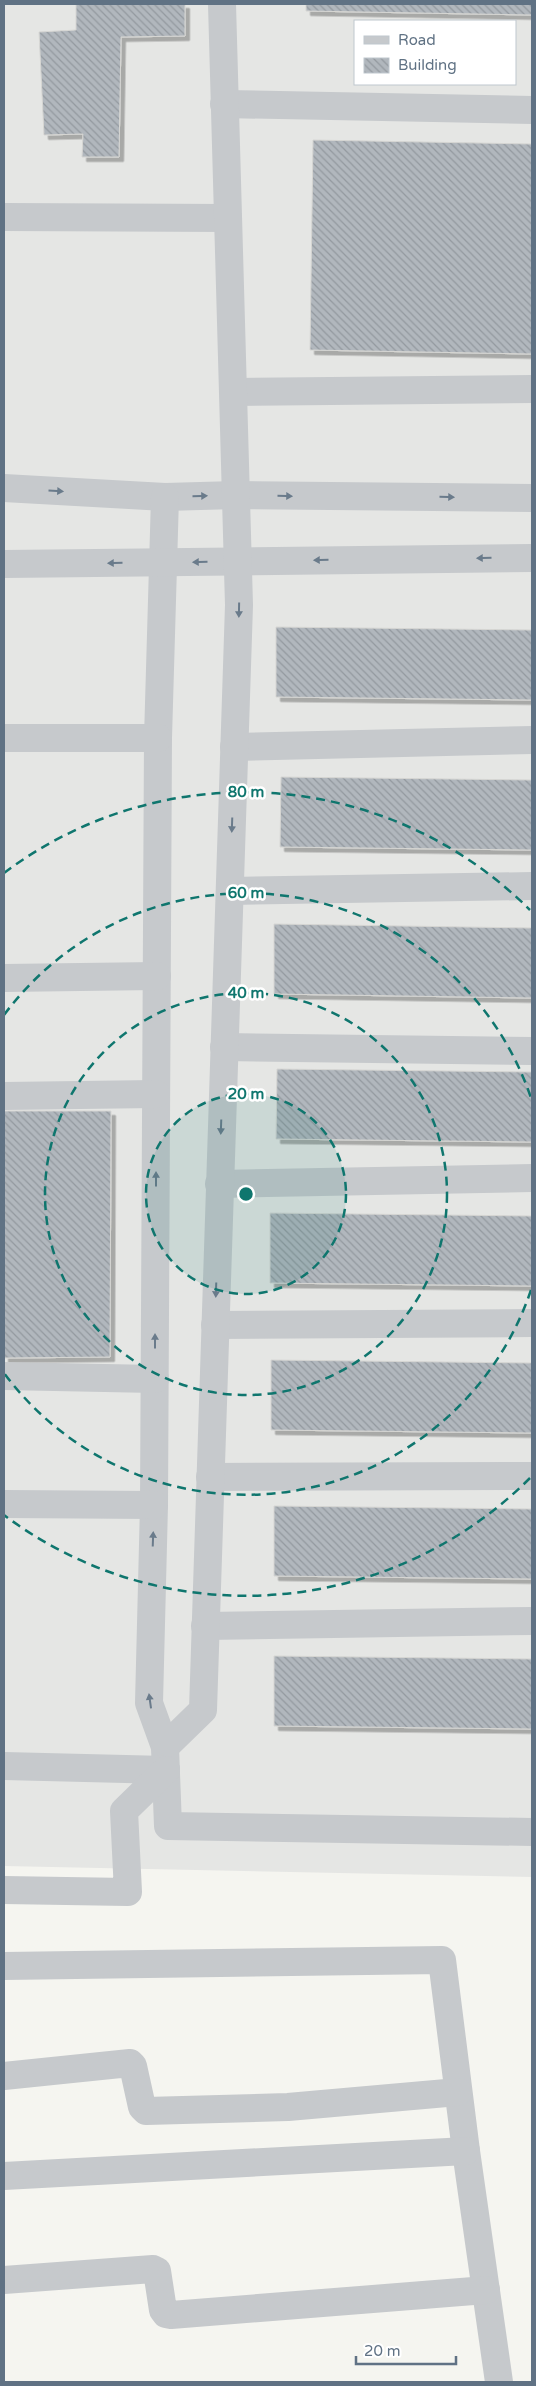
<svg xmlns="http://www.w3.org/2000/svg" width="536" height="2386" viewBox="0 0 536 2386" font-family="'Varela Round',sans-serif">
  <defs>
    <pattern id="building-back-hatch" width="6" height="6" patternUnits="userSpaceOnUse" patternTransform="scale(1.25)"><rect width="6" height="6" fill="#b1b7bd"/><path d="M-1 5l2 2M0 0l6 6M5-1l2 2" fill="none" stroke="#93999f"/></pattern>
    <filter id="shadow"><feDropShadow dx="4.5" dy="4.5" stdDeviation="0" flood-color="#0004"/></filter>
  </defs>
  <rect width="100%" height="100%" fill="#f5f5f0"/>
  <path fill="#e5e6e4" fill-rule="evenodd" d="M4,4H532V1877L4,1866ZM355,21H515V84H355Z"/>
  <g fill="url(#building-back-hatch)" stroke="#d6d6d3" filter="url(#shadow)">
    <path d="M76,4H185V36L121,37L119,157H82L83,134L44,135L39,32L76,30Z"/>
    <path d="M306,4H532V15L306,11Z"/>
    <path d="M313,140L532,144V354L310,350Z"/>
    <path d="M276,627L532,630V700L276,697Z"/>
    <path d="M281,777L532,780V850L280,847Z"/>
    <path d="M274,924L532,928V998L274,994Z"/>
    <path d="M277,1069L532,1072V1142L276,1139Z"/>
    <path d="M4,1111H111L110,1357L4,1358Z"/>
    <path d="M270,1213L532,1216V1286L270,1283Z"/>
    <path d="M271,1360L532,1363V1433L271,1430Z"/>
    <path d="M274,1506L532,1509V1579L274,1576Z"/>
    <path d="M274,1656L532,1659V1729L274,1726Z"/>
  </g>
  <g fill="none" stroke-linecap="round" stroke-linejoin="round">
    <g stroke="#c6c9cc" stroke-width="28">
      <path d="M224,104L532,110"/>
      <path d="M4,217L228,218"/>
      <path d="M234,392L532,389"/>
      <path d="M4,488L165,497L236,495L532,498"/>
      <path d="M165,497L158,738L154,1505L149,1703L165,1747L168,1826L532,1832"/>
      <path d="M4,564L532,558"/>
      <path d="M4,738H158"/>
      <path d="M234,747L532,740"/>
      <path d="M230,891L532,886"/>
      <path d="M4,978L157,976"/>
      <path d="M224,1047L532,1051"/>
      <path d="M4,1096L156,1094"/>
      <path d="M219,1184L532,1178"/>
      <path d="M215,1325L532,1323"/>
      <path d="M4,1376L155,1379"/>
      <path d="M210,1477L532,1476"/>
      <path d="M4,1504L154,1505"/>
      <path d="M205,1626L532,1621"/>
      <path d="M165,1747L203,1710L239,605L222,4"/>
      <path d="M4,1766L166,1770"/>
      <path d="M4,1890L128,1892L124,1811L166,1770"/>
      <path d="M4,1966L442,1960L466,2151L499,2382"/>
      <path d="M4,2076L130,2063L133,2066L142,2107L146,2111L288,2107L458,2092"/>
      <path d="M4,2176L466,2151"/>
      <path d="M4,2280L153,2269L157,2271L163,2310L166,2314L171,2315L486,2290"/>
    </g>
  </g>
  <defs><path id="oneway-solid" d="M-6-.8H1V-3.2L6.5 0L1 3.2V.8H-6Z" transform="scale(1.25)"/></defs>
  <g fill="#6a7b8b">
    <use href="#oneway-solid" transform="translate(56 491) rotate(3)"/>
    <use href="#oneway-solid" transform="translate(200 496) rotate(-1)"/>
    <use href="#oneway-solid" transform="translate(285 496) rotate(1)"/>
    <use href="#oneway-solid" transform="translate(447 497) rotate(1)"/>
    <use href="#oneway-solid" transform="translate(484 558) rotate(179)"/>
    <use href="#oneway-solid" transform="translate(321 560) rotate(179)"/>
    <use href="#oneway-solid" transform="translate(200 562) rotate(179)"/>
    <use href="#oneway-solid" transform="translate(115 563) rotate(179)"/>
    <use href="#oneway-solid" transform="translate(239 610) rotate(91)"/>
    <use href="#oneway-solid" transform="translate(232 825) rotate(92)"/>
    <use href="#oneway-solid" transform="translate(221 1127) rotate(92)"/>
    <use href="#oneway-solid" transform="translate(156 1179) rotate(-90)"/>
    <use href="#oneway-solid" transform="translate(216 1290) rotate(92)"/>
    <use href="#oneway-solid" transform="translate(155 1341) rotate(-90)"/>
    <use href="#oneway-solid" transform="translate(153 1539) rotate(-88)"/>
    <use href="#oneway-solid" transform="translate(150 1701) rotate(-98)"/>
  </g>
  <circle cx="246" cy="1194" r="100" fill="#0f766e" fill-opacity=".12"/>
  <g fill="none" stroke="#0f766e" stroke-width="2.5" stroke-dasharray="9 6">
    <circle cx="246" cy="1194" r="100"/>
    <circle cx="246" cy="1194" r="201"/>
    <path d="M531 1290A301 301 0 0 1 4 1373M4 1015A301 301 0 0 1 531 1098"/>
    <path d="M530 1478A402 402 0 0 1 4 1515M4 873A402 402 0 0 1 530 910"/>
  </g>
  <circle cx="246" cy="1194" r="8" fill="#0f766e" stroke="#fff" stroke-width="2.5"/>
  <g font-size="15" text-anchor="middle" font-weight="bold" fill="#0f766e" stroke="#fff" stroke-width="5" stroke-linejoin="round" paint-order="stroke">
    <text x="246" y="797">80 m</text>
    <text x="246" y="898">60 m</text>
    <text x="246" y="998">40 m</text>
    <text x="246" y="1099">20 m</text>
  </g>
  <rect width="536" height="2386" fill="none" stroke="#607284" stroke-width="10"/>
  <rect x="354" y="20" width="162" height="65" fill="#ffffff" stroke="#bfc7ce"/>
  <rect x="364" y="36" width="25" height="8" fill="#c6c9cc" stroke="#bfc7ce"/>
  <text x="398" y="45" font-size="15" fill="#607284">Road</text>
  <rect x="364" y="58" width="25" height="15" fill="url(#building-back-hatch)" stroke="#bfc7ce"/>
  <text x="398" y="70" font-size="15" fill="#607284">Building</text>
  <path d="M356 2356v8h100v-8" fill="none" stroke="#607284" stroke-width="2.5"/>
  <text x="364" y="2356" font-size="15" fill="#607284" stroke="#ffffff" stroke-width="4" paint-order="stroke">20 m</text>
</svg>
